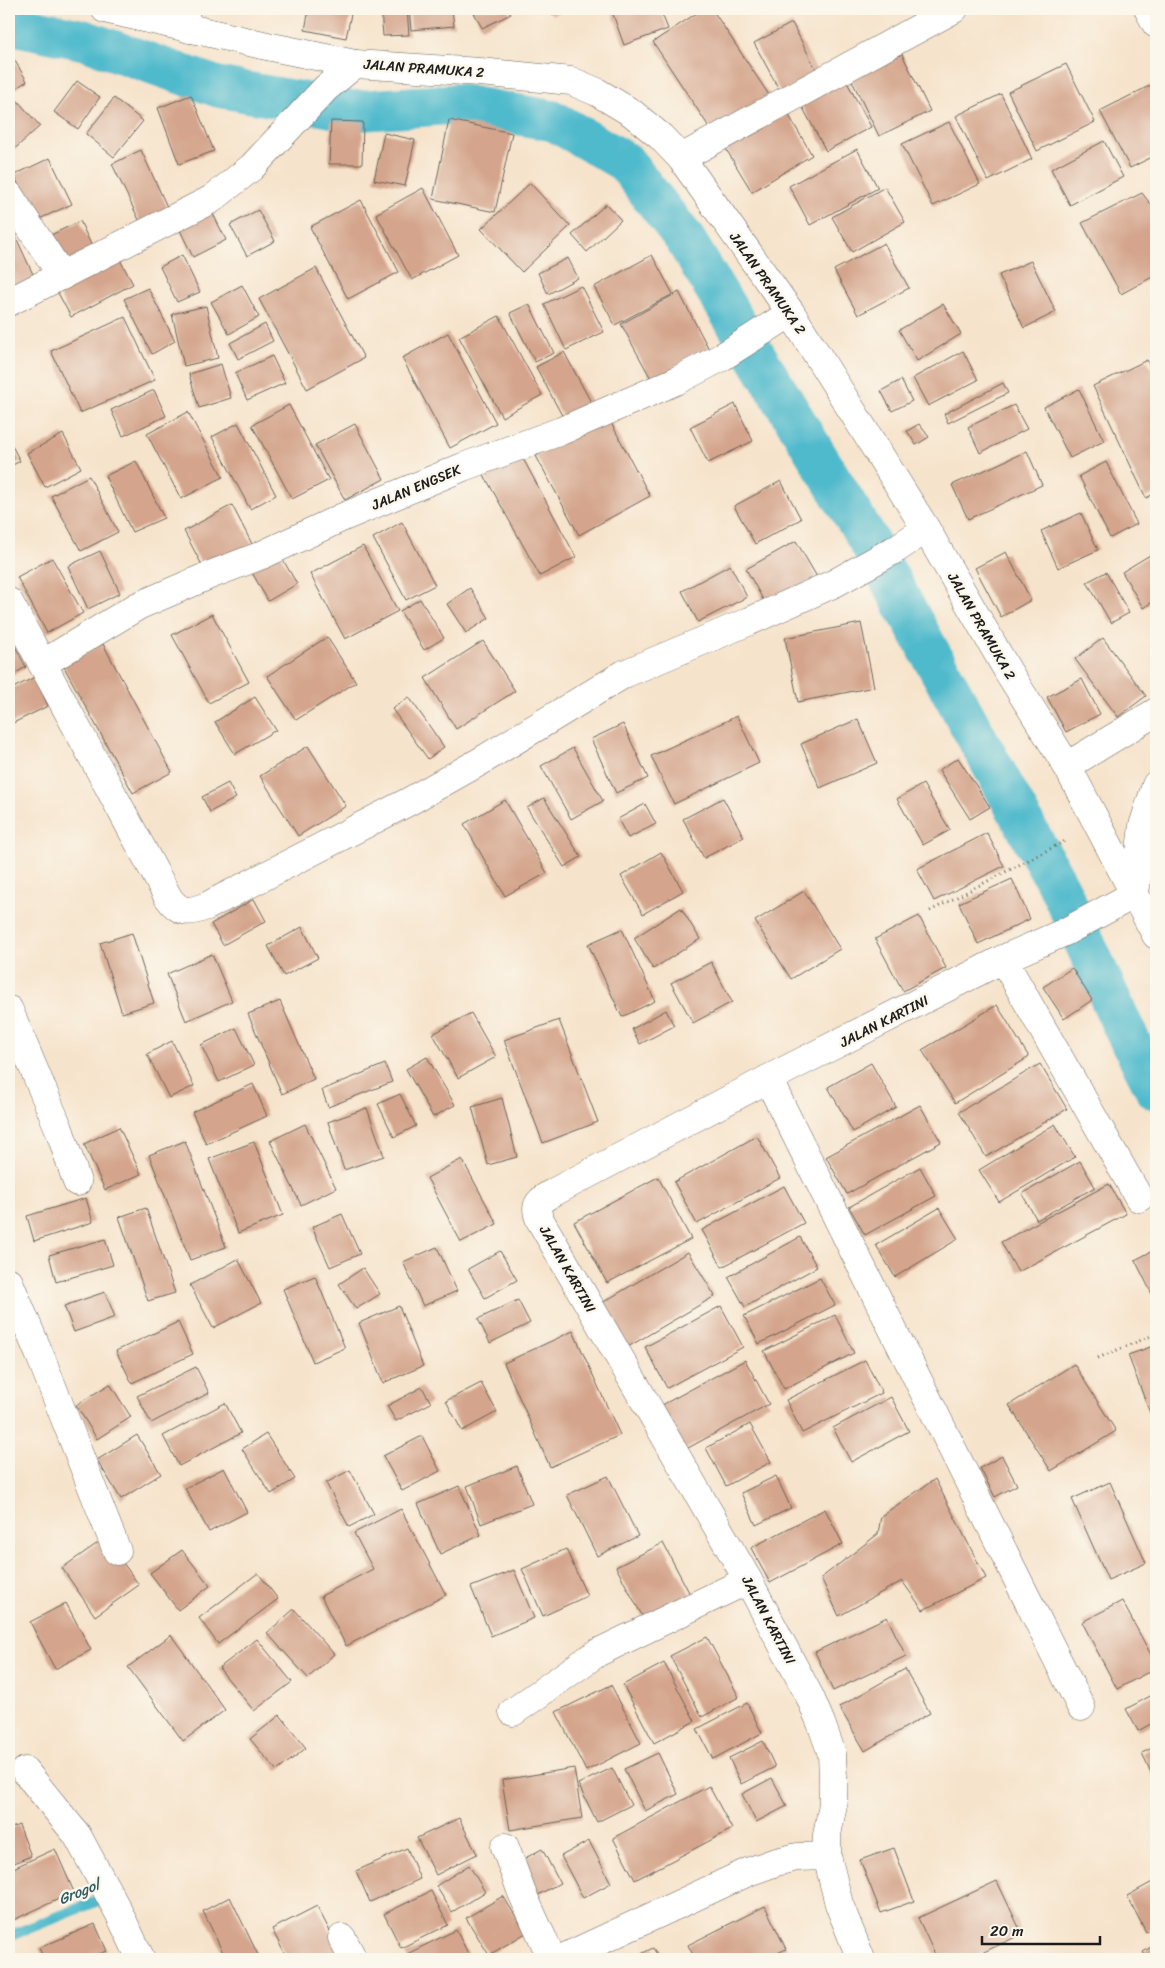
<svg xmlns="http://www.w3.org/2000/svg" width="1165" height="1968" viewBox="0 0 1165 1968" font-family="Sriracha,sans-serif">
  <rect width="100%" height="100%" fill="#fbf7ec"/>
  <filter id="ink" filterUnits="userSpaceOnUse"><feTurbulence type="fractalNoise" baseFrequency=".02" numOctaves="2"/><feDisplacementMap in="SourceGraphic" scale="10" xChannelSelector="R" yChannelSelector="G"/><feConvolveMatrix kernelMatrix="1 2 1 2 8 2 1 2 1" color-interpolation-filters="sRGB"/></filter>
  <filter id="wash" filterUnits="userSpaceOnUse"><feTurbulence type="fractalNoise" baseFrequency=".0096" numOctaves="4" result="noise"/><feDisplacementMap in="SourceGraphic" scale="20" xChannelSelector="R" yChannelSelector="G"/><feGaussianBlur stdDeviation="1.12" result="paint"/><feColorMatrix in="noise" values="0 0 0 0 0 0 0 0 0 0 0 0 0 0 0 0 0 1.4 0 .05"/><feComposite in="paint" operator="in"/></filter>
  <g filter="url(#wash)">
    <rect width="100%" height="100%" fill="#f6e3cb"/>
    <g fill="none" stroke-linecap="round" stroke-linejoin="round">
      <path stroke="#4fbacc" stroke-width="11" d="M9,1932L12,1935L110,1896"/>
      <path stroke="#4fbacc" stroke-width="41" d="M9,24L84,40L218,87L352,111L457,104L554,121L625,162L684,238L867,538L1060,889L1126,1033L1156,1090"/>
    </g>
    <g id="blocks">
      <g fill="#d4a58c">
        <path d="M309,9H352L346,38L305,30Z"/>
        <path d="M381,9H407L409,35L383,36Z"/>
        <path d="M409,9H452L454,26L411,30Z"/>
        <path d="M472,9H508L511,14L482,28Z"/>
        <path d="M549,9H569L552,15Z"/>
        <path d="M611,9H660L668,29L624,45Z"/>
        <path d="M703,9H712L769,95L713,133L653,42Z"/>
        <path d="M792,23L818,73L781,93L754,43Z"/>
        <path d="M9,51L27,81L9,93Z"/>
        <path d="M902,54L930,111L879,136L851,79Z"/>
        <path d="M1066,64L1095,122L1037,151L1008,92Z"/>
        <path d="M842,73L871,127L826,151L797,97Z"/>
        <path d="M77,81L100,97L78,129L54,112Z"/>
        <path d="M1151,85L1156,96V155L1130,168L1100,111Z"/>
        <path d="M1001,94L1032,159L988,181L956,116Z"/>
        <path d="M191,95L214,151L179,164L158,108Z"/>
        <path d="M114,98L143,121L114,157L86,134Z"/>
        <path d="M16,99L40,126L9,154V105Z"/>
        <path d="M784,107L812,155L752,192L723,144Z"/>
        <path d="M449,120L512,133L495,212L433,199Z"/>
        <path d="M331,121L363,122L362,164H329Z"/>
        <path d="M949,122L980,184L933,206L902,144Z"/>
        <path d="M384,133L415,140L405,186L374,180Z"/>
        <path d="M1104,141L1123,177L1070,205L1051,169Z"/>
        <path d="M857,149L878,188L810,225L789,186Z"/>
        <path d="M141,150L168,209L140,222L112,164Z"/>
        <path d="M50,158L72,204L35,221L14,175Z"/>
        <path d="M530,183L570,226L522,272L481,229Z"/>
        <path d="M885,187L905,222L852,252L832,217Z"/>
        <path d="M423,188L458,255L412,280L376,214Z"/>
        <path d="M1142,193L1156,211V275L1121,294L1082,223Z"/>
        <path d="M361,200L399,272L348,299L310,227Z"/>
        <path d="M606,204L621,220L587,252L572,235Z"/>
        <path d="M258,210L275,241L247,256L230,225Z"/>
        <path d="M212,212L226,240L193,257L179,228Z"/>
        <path d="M80,221L95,253L65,267L51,235Z"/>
        <path d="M9,222L37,283L9,297Z"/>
        <path d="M884,243L909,288L858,315L834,270Z"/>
        <path d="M182,255L200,292L177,302L160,267Z"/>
        <path d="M652,255L673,294L615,325L594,287Z"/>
        <path d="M119,258L133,284L71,317L57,291Z"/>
        <path d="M568,258L578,278L548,294L538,273Z"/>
        <path d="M1031,261L1056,312L1024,328L999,275Z"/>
        <path d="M316,268L364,358L307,389L259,299Z"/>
        <path d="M242,285L259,317L229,334L211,302Z"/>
        <path d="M581,286L604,332L566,350L544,304Z"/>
        <path d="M148,288L175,341L152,354L124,299Z"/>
        <path d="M679,292L711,353L654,384L621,324Z"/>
        <path d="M529,304L554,353L535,362L510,313Z"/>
        <path d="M943,304L961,334L917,361L899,330Z"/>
        <path d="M206,306L218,358L184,366L172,314Z"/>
        <path d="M499,316L542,395L502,417L459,337Z"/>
        <path d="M125,317L155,380L80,413L51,351Z"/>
        <path d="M265,324L273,341L238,359L230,343Z"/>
        <path d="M448,333L496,423L450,448L402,358Z"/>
        <path d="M963,351L978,380L928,406L913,378Z"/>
        <path d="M564,352L593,406L565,421L536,367Z"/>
        <path d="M272,356L285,383L247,400L235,373Z"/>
        <path d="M1147,360L1156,379V493L1146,498L1093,386Z"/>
        <path d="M221,364L231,398L199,408L189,374Z"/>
        <path d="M901,380L912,401L892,411L881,391Z"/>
        <path d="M1003,383L1008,393L948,423L944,414Z"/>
        <path d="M1079,389L1104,441L1070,458L1044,407Z"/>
        <path d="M154,390L166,416L123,436L111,410Z"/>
        <path d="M735,404L753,441L708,463L690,427Z"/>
        <path d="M289,405L329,480L292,499L252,425Z"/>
        <path d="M1014,405L1027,429L980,453L968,427Z"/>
        <path d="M188,412L223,477L181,499L147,434Z"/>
        <path d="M608,417L650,496L579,535L536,456Z"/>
        <path d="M238,423L276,495L250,509L212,437Z"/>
        <path d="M355,424L384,479L345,500L315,445Z"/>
        <path d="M919,424L929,437L916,445L907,431Z"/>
        <path d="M63,434L81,468L45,487L27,453Z"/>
        <path d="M9,440L20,461L9,467Z"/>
        <path d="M1027,451L1042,485L968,519L952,485Z"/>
        <path d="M520,453L576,557L540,576L483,473Z"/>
        <path d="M136,461L164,518L132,532L105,476Z"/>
        <path d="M1106,462L1137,524L1110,538L1079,476Z"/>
        <path d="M89,476L118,532L81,551L51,496Z"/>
        <path d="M781,481L801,519L755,544L734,506Z"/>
        <path d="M232,505L252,544L204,569L184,531Z"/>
        <path d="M1081,513L1098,550L1058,568L1041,531Z"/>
        <path d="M402,522L435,585L406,600L373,538Z"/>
        <path d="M796,541L817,577L766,605L746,569Z"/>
        <path d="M363,546L398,611L345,639L310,574Z"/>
        <path d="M100,551L120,593L88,609L68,566Z"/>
        <path d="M1006,552L1031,600L1001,617L975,568Z"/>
        <path d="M279,553L297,584L268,601L250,569Z"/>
        <path d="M1150,555L1156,566V600L1143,608L1122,572Z"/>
        <path d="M52,558L83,613L47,633L17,577Z"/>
        <path d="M730,565L747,597L698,622L682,591Z"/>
        <path d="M1106,572L1129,613L1111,623L1087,582Z"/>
        <path d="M470,588L489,618L466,633L447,604Z"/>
        <path d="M420,599L444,638L424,650L400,611Z"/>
        <path d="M212,614L249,682L209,703L172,635Z"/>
        <path d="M861,623L874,687L798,702L785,638Z"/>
        <path d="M9,635L26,667L9,677Z"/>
        <path d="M327,637L356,682L296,720L267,676Z"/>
        <path d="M1103,638L1146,696L1118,717L1075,659Z"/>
        <path d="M483,641L515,691L456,729L425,678Z"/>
        <path d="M103,644L172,772L133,793L63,665Z"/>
        <path d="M35,677L48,706L9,725V690Z"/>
        <path d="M1082,679L1100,714L1066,732L1047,697Z"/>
        <path d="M255,697L276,730L235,754L215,722Z"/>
        <path d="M409,697L444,747L428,759L392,709Z"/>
        <path d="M737,716L759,763L674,804L651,756Z"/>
        <path d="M858,719L877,763L820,788L801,744Z"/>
        <path d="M623,724L648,778L616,793L591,739Z"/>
        <path d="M308,746L346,806L298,836L260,776Z"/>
        <path d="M573,748L603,801L571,819L541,766Z"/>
        <path d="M958,758L990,807L970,819L939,770Z"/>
        <path d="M228,783L236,798L210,812L202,797Z"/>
        <path d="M923,784L950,830L923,845L897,799Z"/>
        <path d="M544,798L581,857L564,867L527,808Z"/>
        <path d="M723,798L744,837L704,858L683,819Z"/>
        <path d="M505,800L547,873L505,896L464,824Z"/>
        <path d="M645,804L656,824L628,838L618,819Z"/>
        <path d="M987,833L1004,866L934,901L917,869Z"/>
        <path d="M661,852L683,891L643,914L621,876Z"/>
        <path d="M1012,879L1030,919L978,944L959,903Z"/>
        <path d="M804,891L840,949L791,979L755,921Z"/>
        <path d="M254,899L266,921L223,945L211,924Z"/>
        <path d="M681,908L700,939L653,969L634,938Z"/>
        <path d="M919,916L946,968L903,991L875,939Z"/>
        <path d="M302,927L318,958L284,976L268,946Z"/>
        <path d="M622,929L655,1001L622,1017L588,944Z"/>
        <path d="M132,933L154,1003L122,1013L100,943Z"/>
        <path d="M212,954L232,1001L186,1021L167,974Z"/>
        <path d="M711,962L732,1002L693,1023L671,983Z"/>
        <path d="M1072,968L1092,1000L1064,1019L1043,987Z"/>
        <path d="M280,1001L314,1079L282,1094L248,1014Z"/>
        <path d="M997,1005L1029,1057L955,1103L922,1050Z"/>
        <path d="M666,1010L674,1026L640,1044L632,1029Z"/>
        <path d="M471,1013L496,1057L458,1078L433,1034Z"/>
        <path d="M559,1020L598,1122L543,1143L504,1040Z"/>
        <path d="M236,1028L254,1065L219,1082L201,1045Z"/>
        <path d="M172,1041L194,1086L169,1098L147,1054Z"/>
        <path d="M427,1057L455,1105L433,1117L406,1069Z"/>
        <path d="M871,1063L896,1107L853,1132L828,1087Z"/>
        <path d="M385,1064L392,1082L328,1107L322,1090Z"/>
        <path d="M1040,1064L1067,1109L986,1157L959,1112Z"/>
        <path d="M253,1084L267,1116L206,1144L192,1112Z"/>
        <path d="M400,1094L416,1126L394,1137L378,1104Z"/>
        <path d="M502,1098L517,1157L488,1165L472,1107Z"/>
        <path d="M920,1105L941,1142L847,1194L826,1157Z"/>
        <path d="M367,1108L384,1156L344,1170L328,1122Z"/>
        <path d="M305,1124L336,1188L301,1205L270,1141Z"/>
        <path d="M1055,1124L1075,1157L999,1202L979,1170Z"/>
        <path d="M119,1127L141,1174L105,1190L84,1144Z"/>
        <path d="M757,1136L780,1178L697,1224L674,1182Z"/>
        <path d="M185,1141L226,1247L190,1260L149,1155Z"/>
        <path d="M254,1142L283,1215L238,1233L209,1159Z"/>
        <path d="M462,1159L497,1224L461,1242L427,1178Z"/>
        <path d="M1080,1161L1095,1187L1037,1220L1022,1194Z"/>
        <path d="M920,1167L936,1196L865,1235L849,1207Z"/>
        <path d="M658,1177L691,1239L607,1283L574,1222Z"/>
        <path d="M1109,1184L1126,1214L1018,1272L1001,1242Z"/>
        <path d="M784,1186L804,1223L722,1267L702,1230Z"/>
        <path d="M86,1198L93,1222L34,1241L27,1216Z"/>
        <path d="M146,1208L175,1293L148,1301L119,1217Z"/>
        <path d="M939,1208L958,1239L895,1277L876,1245Z"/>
        <path d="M342,1214L360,1254L330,1267L312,1227Z"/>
        <path d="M800,1237L817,1267L745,1307L728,1277Z"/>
        <path d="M105,1239L113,1265L56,1282L49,1255Z"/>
        <path d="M437,1247L457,1291L423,1306L403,1262Z"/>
        <path d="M1156,1249V1302L1135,1260Z"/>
        <path d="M500,1251L517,1280L485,1298L468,1269Z"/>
        <path d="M688,1252L715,1296L626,1348L600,1304Z"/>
        <path d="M238,1259L261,1303L213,1328L190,1285Z"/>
        <path d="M363,1268L380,1294L356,1309L339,1284Z"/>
        <path d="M315,1276L345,1348L313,1362L283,1289Z"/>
        <path d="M820,1278L835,1305L759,1344L744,1316Z"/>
        <path d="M105,1292L115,1317L74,1332L64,1306Z"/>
        <path d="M518,1300L530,1323L490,1343L478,1319Z"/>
        <path d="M399,1306L423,1366L383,1383L359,1323Z"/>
        <path d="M721,1306L743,1347L667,1388L645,1347Z"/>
        <path d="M835,1315L854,1353L784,1389L764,1351Z"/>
        <path d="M178,1322L193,1354L132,1383L116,1351Z"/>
        <path d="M573,1331L620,1435L550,1467L504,1363Z"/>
        <path d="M1156,1345V1419L1153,1421L1128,1355Z"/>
        <path d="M745,1360L769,1404L677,1454L653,1410Z"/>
        <path d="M865,1360L882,1393L802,1433L786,1400Z"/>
        <path d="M1074,1364L1116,1431L1051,1471L1009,1405Z"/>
        <path d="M196,1367L209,1393L151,1423L137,1396Z"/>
        <path d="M481,1383L497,1412L462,1431L446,1401Z"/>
        <path d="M110,1384L131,1417L97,1439L76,1405Z"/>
        <path d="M422,1387L431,1403L396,1421L387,1406Z"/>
        <path d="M891,1397L909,1431L851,1462L833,1428Z"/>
        <path d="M225,1403L241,1433L179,1466L163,1436Z"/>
        <path d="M750,1424L771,1462L726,1486L706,1448Z"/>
        <path d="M266,1434L295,1479L271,1494L242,1449Z"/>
        <path d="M137,1435L161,1474L121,1499L97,1460Z"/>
        <path d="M422,1436L440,1471L402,1491L383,1456Z"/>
        <path d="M1002,1456L1017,1485L995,1497L980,1468Z"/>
        <path d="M517,1466L532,1504L481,1524L467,1486Z"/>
        <path d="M224,1468L247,1512L209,1532L185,1488Z"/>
        <path d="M350,1470L374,1514L349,1527L326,1483Z"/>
        <path d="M608,1476L638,1536L597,1556L567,1495Z"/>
        <path d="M776,1476L791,1508L756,1525L741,1493Z"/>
        <path d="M935,1479L986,1578L923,1610L902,1581L839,1616L821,1578L878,1534L881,1516Z"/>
        <path d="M1110,1482L1146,1563L1108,1580L1072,1499Z"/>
        <path d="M459,1486L481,1535L440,1554L418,1504Z"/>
        <path d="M401,1509L446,1595L346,1646L321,1596L373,1569L354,1533Z"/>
        <path d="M825,1509L843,1544L770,1583L751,1548Z"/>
        <path d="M105,1538L139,1585L95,1616L62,1568Z"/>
        <path d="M663,1543L692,1598L646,1623L616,1567Z"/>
        <path d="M566,1549L587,1596L543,1616L522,1569Z"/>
        <path d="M182,1550L210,1586L178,1610L150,1573Z"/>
        <path d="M514,1570L534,1618L491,1636L471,1587Z"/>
        <path d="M258,1573L278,1599L218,1644L199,1618Z"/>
        <path d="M1122,1601L1156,1664V1668L1117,1689L1082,1622Z"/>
        <path d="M66,1603L91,1650L55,1669L30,1622Z"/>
        <path d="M294,1609L334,1654L308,1678L267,1633Z"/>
        <path d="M887,1617L906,1656L833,1691L815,1652Z"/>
        <path d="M171,1635L225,1710L183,1741L128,1667Z"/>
        <path d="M707,1637L739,1697L702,1717L670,1656Z"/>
        <path d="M257,1639L292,1682L254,1711L219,1668Z"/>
        <path d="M664,1663L695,1721L654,1743L623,1685Z"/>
        <path d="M905,1669L930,1713L865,1751L839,1707Z"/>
        <path d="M611,1685L641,1743L586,1771L556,1712Z"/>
        <path d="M1156,1693V1721L1138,1731L1126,1709Z"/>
        <path d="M747,1703L762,1733L713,1759L697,1729Z"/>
        <path d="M280,1715L306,1748L277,1771L250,1739Z"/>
        <path d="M763,1741L775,1767L741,1784L729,1758Z"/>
        <path d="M1156,1746V1783L1142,1753Z"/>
        <path d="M658,1753L678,1794L645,1811L624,1769Z"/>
        <path d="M574,1768L582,1818L510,1830L502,1780Z"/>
        <path d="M612,1768L631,1805L597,1822L578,1784Z"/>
        <path d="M772,1778L787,1806L756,1822L742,1794Z"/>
        <path d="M709,1786L732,1829L635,1880L613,1838Z"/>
        <path d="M459,1818L477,1854L436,1875L417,1838Z"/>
        <path d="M19,1825L31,1856L9,1865V1829Z"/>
        <path d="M589,1841L611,1883L583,1898L561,1856Z"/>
        <path d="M407,1848L420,1879L370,1902L356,1871Z"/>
        <path d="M894,1848L914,1901L881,1913L860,1860Z"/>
        <path d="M55,1849L74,1892L9,1922V1870Z"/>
        <path d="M542,1849L560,1883L534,1897L516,1863Z"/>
        <path d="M469,1865L485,1892L452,1912L436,1886Z"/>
        <path d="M1156,1880V1927L1146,1932L1127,1896Z"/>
        <path d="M997,1881L1022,1934L969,1959H937L918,1918Z"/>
        <path d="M431,1891L448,1925L401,1948L384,1914Z"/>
        <path d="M503,1896L526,1933L489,1955L466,1918Z"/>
        <path d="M230,1897L258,1955L250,1959H226L203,1911Z"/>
        <path d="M317,1906L344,1959H287L272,1929Z"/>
        <path d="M765,1906L786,1949L765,1959H695L688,1945Z"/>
        <path d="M95,1924L107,1951L87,1959H44L39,1948Z"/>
        <path d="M456,1930L471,1959H408L405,1955Z"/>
        <path d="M1156,1944V1959H1147L1143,1952Z"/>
        <path d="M653,1948L660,1959H631Z"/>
      </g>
    </g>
  </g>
  <g filter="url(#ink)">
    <use href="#blocks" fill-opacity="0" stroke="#686259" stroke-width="1"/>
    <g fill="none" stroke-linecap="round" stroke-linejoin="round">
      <g stroke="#686259" stroke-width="29">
        <g id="street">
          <path d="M183,9L189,29"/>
          <path d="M1148,9L1156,24"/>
          <path d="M681,158L954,9"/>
          <path d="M9,195L62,276"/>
          <path d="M9,302L212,199L252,167L326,88L355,64"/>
          <path d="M9,602L168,897C180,914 188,913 207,906L408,802L481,761L624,674L750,621L835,583L896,549L926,529"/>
          <path d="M42,664L138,606L210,575L262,555L341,518L463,467L561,431L676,381L722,357L791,313"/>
          <path d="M1067,766L1156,712"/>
          <path d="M1003,959L1139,1198"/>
          <path d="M9,1010L59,1129L77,1182"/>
          <path d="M768,1079L1081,1707"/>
          <path d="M9,1282L41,1358L117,1551"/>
          <path d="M513,1712L597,1653L748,1580"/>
          <path d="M25,1771L77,1835L118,1911L141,1959"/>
          <path d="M505,1847L522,1893L552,1959"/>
          <path d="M342,1938L353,1959"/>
          <path d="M561,1959L748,1872L776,1862L797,1857L827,1856"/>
          <path d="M861,1959L839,1904L827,1856V1835L833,1804V1778L832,1754L821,1723L810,1697L748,1580L540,1220C532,1203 542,1199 556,1191L768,1079L1003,959L1065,932L1135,894L1143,826L1156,785"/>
        </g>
      </g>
      <g stroke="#686259" stroke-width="29">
        <path id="secondary" d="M105,9L267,46L355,64L480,72L571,81L597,92L632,113L661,137L681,158L791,313L926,529L1009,673L1067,766L1156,935"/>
      </g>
      <g stroke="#686259" stroke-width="3" stroke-dasharray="1 4" stroke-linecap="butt">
        <path d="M930,911L1067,840"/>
        <path d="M1098,1358L1156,1334"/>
      </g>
      <use href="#street" stroke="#fff" stroke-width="28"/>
      <use href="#secondary" stroke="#fff" stroke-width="28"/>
    </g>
  </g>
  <g text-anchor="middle" stroke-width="5" stroke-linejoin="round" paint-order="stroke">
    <g font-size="14" fill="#1c1c1c" stroke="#fbf7ec">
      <text transform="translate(424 68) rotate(4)" y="5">JALAN PRAMUKA 2</text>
      <text transform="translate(768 283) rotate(55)" y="5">JALAN PRAMUKA 2</text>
      <text transform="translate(416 487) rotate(-23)" y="5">JALAN ENGSEK</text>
      <text transform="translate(982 626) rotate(60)" y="5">JALAN PRAMUKA 2</text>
      <text transform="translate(884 1021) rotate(-27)" y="5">JALAN KARTINI</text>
      <text transform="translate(568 1269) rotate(60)" y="5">JALAN KARTINI</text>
      <text transform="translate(769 1620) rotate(62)" y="5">JALAN KARTINI</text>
    </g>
    <g font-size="15" font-style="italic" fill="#305b62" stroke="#fbf7ec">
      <text transform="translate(79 1892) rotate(-22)" y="5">Grogol</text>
    </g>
  </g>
  <rect width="1165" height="1968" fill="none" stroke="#fbf7ec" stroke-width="30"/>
  <path d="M982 1936v8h118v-8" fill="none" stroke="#1c1c1c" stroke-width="2.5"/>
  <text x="990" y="1936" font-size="15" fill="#1c1c1c" stroke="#fbf7ec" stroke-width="4" paint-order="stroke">20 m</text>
</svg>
